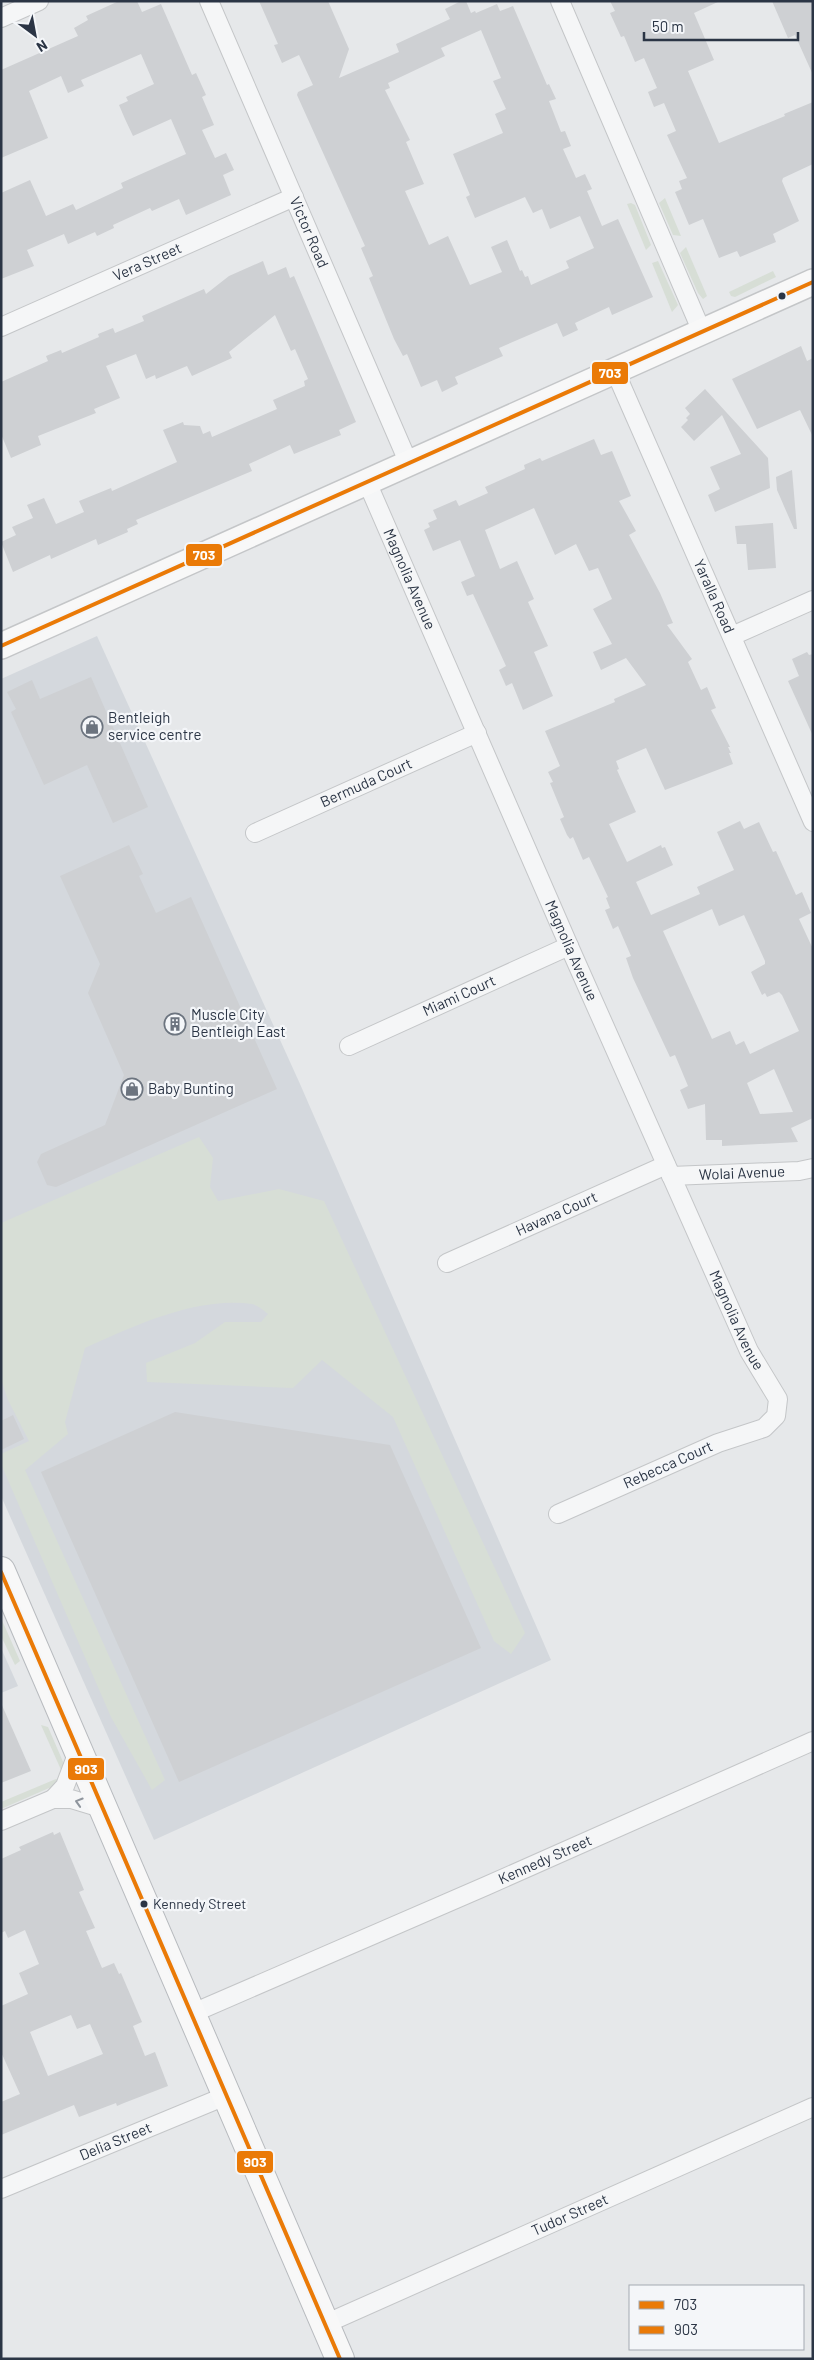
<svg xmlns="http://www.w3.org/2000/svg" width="814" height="2360" viewBox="0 0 814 2360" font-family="Barlow,sans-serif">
  <rect width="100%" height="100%" fill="#e6e8ea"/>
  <g fill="#d4d8dd">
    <path d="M97,636L300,1084L551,1660L154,1840L1,1496V679Z"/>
    <path d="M1,1648L18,1686L1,1693Z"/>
  </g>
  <g fill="#d7ded6">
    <path d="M665,198L681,236L673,235L659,203Z"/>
    <path d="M631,203L635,205L651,245L646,250L627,204Z"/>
    <path d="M686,247L707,296L703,299L698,293L680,253Z"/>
    <path d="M658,261L678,305L672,312L652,263Z"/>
    <path d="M773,271L776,277L735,297L731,296L729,292Z"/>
    <path d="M199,1137L213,1158L210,1187L218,1201L279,1189L324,1201L525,1633L511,1654L494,1641L393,1417L322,1360L293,1388L147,1382L146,1363L195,1343L225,1322H261L268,1314C263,1310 257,1305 252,1304C197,1296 133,1326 85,1348L65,1422L68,1434L25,1470L165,1780L152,1790L111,1717L1,1464V1454L29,1441L8,1400L1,1379V1223Z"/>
    <path d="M1,1618L20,1661L15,1665L1,1636Z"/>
    <path d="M41,1725L48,1727L64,1764V1771L62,1772Z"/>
    <path d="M56,1779L60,1781L56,1785L1,1809V1802Z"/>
  </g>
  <g fill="#ced0d3" fill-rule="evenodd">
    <path d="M119,1H137L142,12L161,4L192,75L196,73L206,95L202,97L214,125L202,130L215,158L226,153L234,170L223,175L231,195L186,215L179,199L152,211L150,208L113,225L114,228L97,236L95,232L68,244L64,234L27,250L34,266L1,279V193L30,180L46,216L73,204L76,210L123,188L121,183L186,154L171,119L133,136L125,119L119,105L128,101L126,97L154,84L141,54L81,80L84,86L68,93L61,76L29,91L48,138L1,158V70L78,36L74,28L88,20L86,16Z"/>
    <path d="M259,1H328L349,49L339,78L399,52L396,44L450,19L445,9L461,1H466L471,13L475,11L476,13L497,4L500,11L513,6L547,85L549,84L556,99L549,101L561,132L565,131L571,146L563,149L576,178L585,174L592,189L587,191L602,226L618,219L653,297L612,315L609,307L575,323L578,330L563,337L557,323L499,348L503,356L455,377L458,384L442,392L437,380L421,387L407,354L403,356L394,339L369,278L373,276L361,248L365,246L297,95L298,92L313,85L299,55L282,63L274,45L278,44ZM481,30L501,78L493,81L506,109L495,114L503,133L453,154L470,195L466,197L475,218L525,197L533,213L542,209L550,229L580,216L594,248L566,261L569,268L531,285L528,276L525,277L522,270L520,271L507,240L491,247L502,272L470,285L448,236L429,245L405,191L424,184L406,142L410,140L385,90L390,88L388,83L445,56L441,48Z"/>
    <path d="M610,1H720L694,13L714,60L688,71L719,143L785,116L784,114L813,102V164L783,178L782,181L799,221L773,234L776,242L740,257L737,251L719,258L703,219L689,225L675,192L682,189L679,181L687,178L667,135L676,131L664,103L654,107L648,92L657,88L644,58L635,62L624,36L621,37L610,13L615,11Z"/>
    <path d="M772,1H813V75L795,35L788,38Z"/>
    <path d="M263,261L268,275L286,267L290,278L294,276L356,422L339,430L341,435L294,454L290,445L249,464L252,471L136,520L138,524L127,529L128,532L98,545L96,539L51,559L50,555L13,572L1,542L16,535L12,527L33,518L27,505L44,498L56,524L84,512L79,501L111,488L112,491L177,462L163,430L183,422L184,425L200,426L203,434L210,431L212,437L277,409L273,400L305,386L304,381L308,379L295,349L291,351L275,315L229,352L232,358L192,376L187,366L156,379L155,375L146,379L136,354L106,366L120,398L94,409L96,413L38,436L41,445L11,458L1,434V382L48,361L46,356L61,350L62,353L99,337L98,334L113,328L115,333L144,321L142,316L204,289L206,294L229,276Z"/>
    <path d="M801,346L807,361L813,358V437L800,410L757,429L732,379Z"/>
    <path d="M705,389L768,458L770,488L715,512L708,495L720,489L710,467L741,454L722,415L694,441L681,427L688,420L686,418L690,414L685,408Z"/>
    <path d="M594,439L601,455L612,451L631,496L619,501L622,506L620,507L622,506L636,531L629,535L660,593L673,623L667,625L692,659L688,662L701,690L707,687L716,708L711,710L730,747H728L731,753H729L733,764L665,790L646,748L616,761L619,769L617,770L636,812L609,824L627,862L661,845L662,848L665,847L673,865L636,882L651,915L700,894L697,887L734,870L717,832L740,821L744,829L759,822L773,852L776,851L796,895L802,892L811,913L799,919L813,949V1118L791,1128L798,1142L722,1146V1140H706L705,1104L688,1109L680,1090L688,1086L675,1055L670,1057L633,978L626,958L631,956L618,926L613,929L605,910L610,908L606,898L608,897L589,857L583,860L573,837L570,839L567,835L560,819L564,817L550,783L553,782L548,772L560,766L545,731L615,702L614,699L646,685L626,658L601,670L593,652L612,644L593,609L612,599L598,568L589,571L576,544L555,555L534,508L485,530L500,569L517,561L534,599L528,602L548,646L534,652L553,696L523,710L512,683L506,686L499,670L506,666L473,594L467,596L461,582L475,576L460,540L433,551L424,530L430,527L428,523L437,519L433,510L456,500L459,506L488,493L485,487L525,469L524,465L540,458L542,461ZM712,909L719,926L744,915L765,961V964L751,972L762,995L765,993L767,997L779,992L782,995L799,1031L750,1054L744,1041L736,1045L730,1031L712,1039L663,931ZM774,1069L793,1112L760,1114L747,1083Z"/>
    <path d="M792,470L797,529H794L777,490L776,477Z"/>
    <path d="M773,523L776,568L748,570L746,544H737L735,526Z"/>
    <path d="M807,652L809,655L813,654V736L788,681L799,676L792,659Z"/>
    <path d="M91,677L148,807L113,823L87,765L44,785L11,712L16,709L7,692L32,680L40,699Z"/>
    <path d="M129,845L143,874L139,876L156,913L191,897L277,1089L56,1187L47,1185L37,1162L41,1154L105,1125L124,1075L88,993L100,964L60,876Z"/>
    <path d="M175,1412L390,1445L481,1648L179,1782L41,1472Z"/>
    <path d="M13,1415L24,1439L1,1450V1421Z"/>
    <path d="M1,1703L31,1771L1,1783Z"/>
    <path d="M53,1832L54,1835L60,1832L84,1890L79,1892L95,1928L86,1931L102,1968L114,1963L119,1974L121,1973L142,2022L133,2026L145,2056L155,2052L168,2086L124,2103L117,2106L116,2103L79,2117L74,2105L1,2135V2102L20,2094L1,2052V2006L28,1994L19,1973L39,1964L25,1930L8,1938L5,1931L1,1933V1859L21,1850L19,1847ZM71,2015L77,2029L90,2024L103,2054L48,2076L30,2032Z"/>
  </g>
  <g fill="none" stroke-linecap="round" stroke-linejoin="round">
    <g stroke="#c4c6c8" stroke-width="20">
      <g id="minor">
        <path id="s1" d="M209,1L409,464"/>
        <path d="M560,1L702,332"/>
        <path d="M1,18L39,1"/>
        <path id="s2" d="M1,327L294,197"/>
        <path id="s3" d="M615,371L813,822"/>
        <path id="s4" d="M367,482L569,946L749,1351L778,1399L776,1416L764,1428L718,1443L558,1514"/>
        <path d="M732,636L813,600"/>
        <path id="s5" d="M255,833L477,733"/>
        <path id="s6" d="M349,1046L569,946"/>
        <path id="s7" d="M671,1176L799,1171L813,1168"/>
        <path id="s8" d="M447,1263L666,1165"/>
        <path d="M53,1799L65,1786L79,1749"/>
        <path d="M1,1821L53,1799H71L104,1809"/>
        <path id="s9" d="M193,2013L486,1886L813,1741"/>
        <path id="s10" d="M1,2189L228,2095"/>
        <path id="s11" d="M325,2324L813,2107"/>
      </g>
    </g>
    <g stroke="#c4c6c8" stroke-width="28">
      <path id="secondary" d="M1,646L813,282"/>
    </g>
    <g stroke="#b8bbbf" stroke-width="30">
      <path id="trunk" d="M1,1571L340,2359"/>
    </g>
    <use href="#minor" stroke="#f5f6f7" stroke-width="18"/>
    <use href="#secondary" stroke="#f8f8f8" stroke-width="25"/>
    <use href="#trunk" stroke="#f8f8f8" stroke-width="28"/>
    <g stroke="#f4f6f9" stroke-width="8">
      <path id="bus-1" d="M1,646L813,282"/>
    </g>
    <g stroke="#f4f6f9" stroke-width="8">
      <path id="bus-2" d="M1,1572L340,2359"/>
    </g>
    <use href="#bus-1" stroke="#ea7a07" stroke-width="4"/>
    <use href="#bus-2" stroke="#ea7a07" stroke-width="4"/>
  </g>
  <defs><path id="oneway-chevron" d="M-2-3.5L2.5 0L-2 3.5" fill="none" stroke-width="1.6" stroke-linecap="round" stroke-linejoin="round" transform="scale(1.25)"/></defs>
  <use stroke="#90969e" href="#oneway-chevron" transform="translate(79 1802) rotate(-163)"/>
  <defs>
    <g id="shop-ring" transform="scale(1.125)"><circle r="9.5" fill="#f4f6f9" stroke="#6c747f" stroke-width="1.5"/><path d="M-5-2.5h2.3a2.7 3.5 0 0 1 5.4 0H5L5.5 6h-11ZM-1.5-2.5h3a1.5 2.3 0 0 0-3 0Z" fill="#6c747f"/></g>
    <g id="building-ring" transform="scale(1.125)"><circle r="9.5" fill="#f4f6f9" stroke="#6c747f" stroke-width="1.5"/><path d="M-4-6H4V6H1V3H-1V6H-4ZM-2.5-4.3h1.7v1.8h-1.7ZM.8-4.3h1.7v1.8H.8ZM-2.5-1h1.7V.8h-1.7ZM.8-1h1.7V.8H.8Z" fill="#6c747f"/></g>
  </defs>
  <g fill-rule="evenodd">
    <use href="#shop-ring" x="92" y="727"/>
    <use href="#building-ring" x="175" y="1024"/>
    <use href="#shop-ring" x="132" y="1089"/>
  </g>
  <g fill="#2b3545" stroke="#f4f6f9" stroke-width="2">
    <circle cx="782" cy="296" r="4.5"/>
    <circle cx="144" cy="1904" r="4.5"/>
  </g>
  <g text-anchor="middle" stroke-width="4.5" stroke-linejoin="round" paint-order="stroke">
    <g font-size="14" fill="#2b3545" stroke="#f4f6f9" text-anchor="start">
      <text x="153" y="1909">Kennedy Street</text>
    </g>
    <g font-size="15" fill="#2b3545" stroke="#f4f6f9">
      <text dy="5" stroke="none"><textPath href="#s1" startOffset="252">Victor Road</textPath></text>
      <text dy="5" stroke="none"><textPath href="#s2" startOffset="160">Vera Street</textPath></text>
      <text dy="5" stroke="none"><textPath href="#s4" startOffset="106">Magnolia Avenue</textPath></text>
      <text dy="5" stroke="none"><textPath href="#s3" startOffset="246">Yaralla Road</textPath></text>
      <text dy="5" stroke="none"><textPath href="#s5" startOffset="122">Bermuda Court</textPath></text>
      <text dy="5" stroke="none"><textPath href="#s4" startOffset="511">Magnolia Avenue</textPath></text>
      <text dy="5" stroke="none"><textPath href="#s6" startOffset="121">Miami Court</textPath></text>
      <text dy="5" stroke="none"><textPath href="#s7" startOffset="71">Wolai Avenue</textPath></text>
      <text dy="5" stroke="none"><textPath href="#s8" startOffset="120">Havana Court</textPath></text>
      <text dy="5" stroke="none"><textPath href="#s4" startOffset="916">Magnolia Avenue</textPath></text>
      <text transform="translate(668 1465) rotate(-24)" y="5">Rebecca Court</text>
      <text dy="5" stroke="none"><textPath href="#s9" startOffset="384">Kennedy Street</textPath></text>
      <text dy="5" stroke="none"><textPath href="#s10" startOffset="124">Delia Street</textPath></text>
      <text dy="5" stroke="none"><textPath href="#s11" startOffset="268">Tudor Street</textPath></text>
    </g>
    <g font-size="15" fill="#2b3545" stroke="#f4f6f9" text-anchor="start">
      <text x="108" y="723">Bentleigh<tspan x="108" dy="17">service centre</tspan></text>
      <text x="191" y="1020">Muscle City<tspan x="191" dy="17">Bentleigh East</tspan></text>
      <text x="148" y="1094">Baby Bunting</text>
    </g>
  </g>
  <g stroke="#f4f6f9" stroke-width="2">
    <rect x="591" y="361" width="38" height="24" rx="5" fill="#ea7a07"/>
    <rect x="185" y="543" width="38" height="24" rx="5" fill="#ea7a07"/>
    <rect x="67" y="1757" width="38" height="24" rx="5" fill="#ea7a07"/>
    <rect x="236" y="2150" width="38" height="24" rx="5" fill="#ea7a07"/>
  </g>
  <g font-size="14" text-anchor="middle" font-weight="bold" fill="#fff">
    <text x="610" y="378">703</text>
    <text x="204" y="560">703</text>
    <text x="86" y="1774">903</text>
    <text x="255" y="2167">903</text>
  </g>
  <rect width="814" height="2360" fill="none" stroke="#2b3545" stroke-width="5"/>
  <rect x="629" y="2285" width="175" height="65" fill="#f4f6f9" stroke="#a4a9b1"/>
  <rect x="639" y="2301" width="25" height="8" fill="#ea7a07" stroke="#a4a9b1"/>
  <text x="674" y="2310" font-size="15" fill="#2b3545">703</text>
  <rect x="639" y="2326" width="25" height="8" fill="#ea7a07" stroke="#a4a9b1"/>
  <text x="674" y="2335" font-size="15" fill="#2b3545">903</text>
  <g transform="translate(35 35) rotate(148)" stroke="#f4f6f9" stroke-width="4" paint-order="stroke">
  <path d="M0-4L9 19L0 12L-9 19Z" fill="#2b3545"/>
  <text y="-8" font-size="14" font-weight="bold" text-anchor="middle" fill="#2b3545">N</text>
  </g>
  <path d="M644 32v8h154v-8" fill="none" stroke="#2b3545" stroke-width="2.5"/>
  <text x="652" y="32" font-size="15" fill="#2b3545" stroke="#f4f6f9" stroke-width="4" paint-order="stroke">50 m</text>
</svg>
